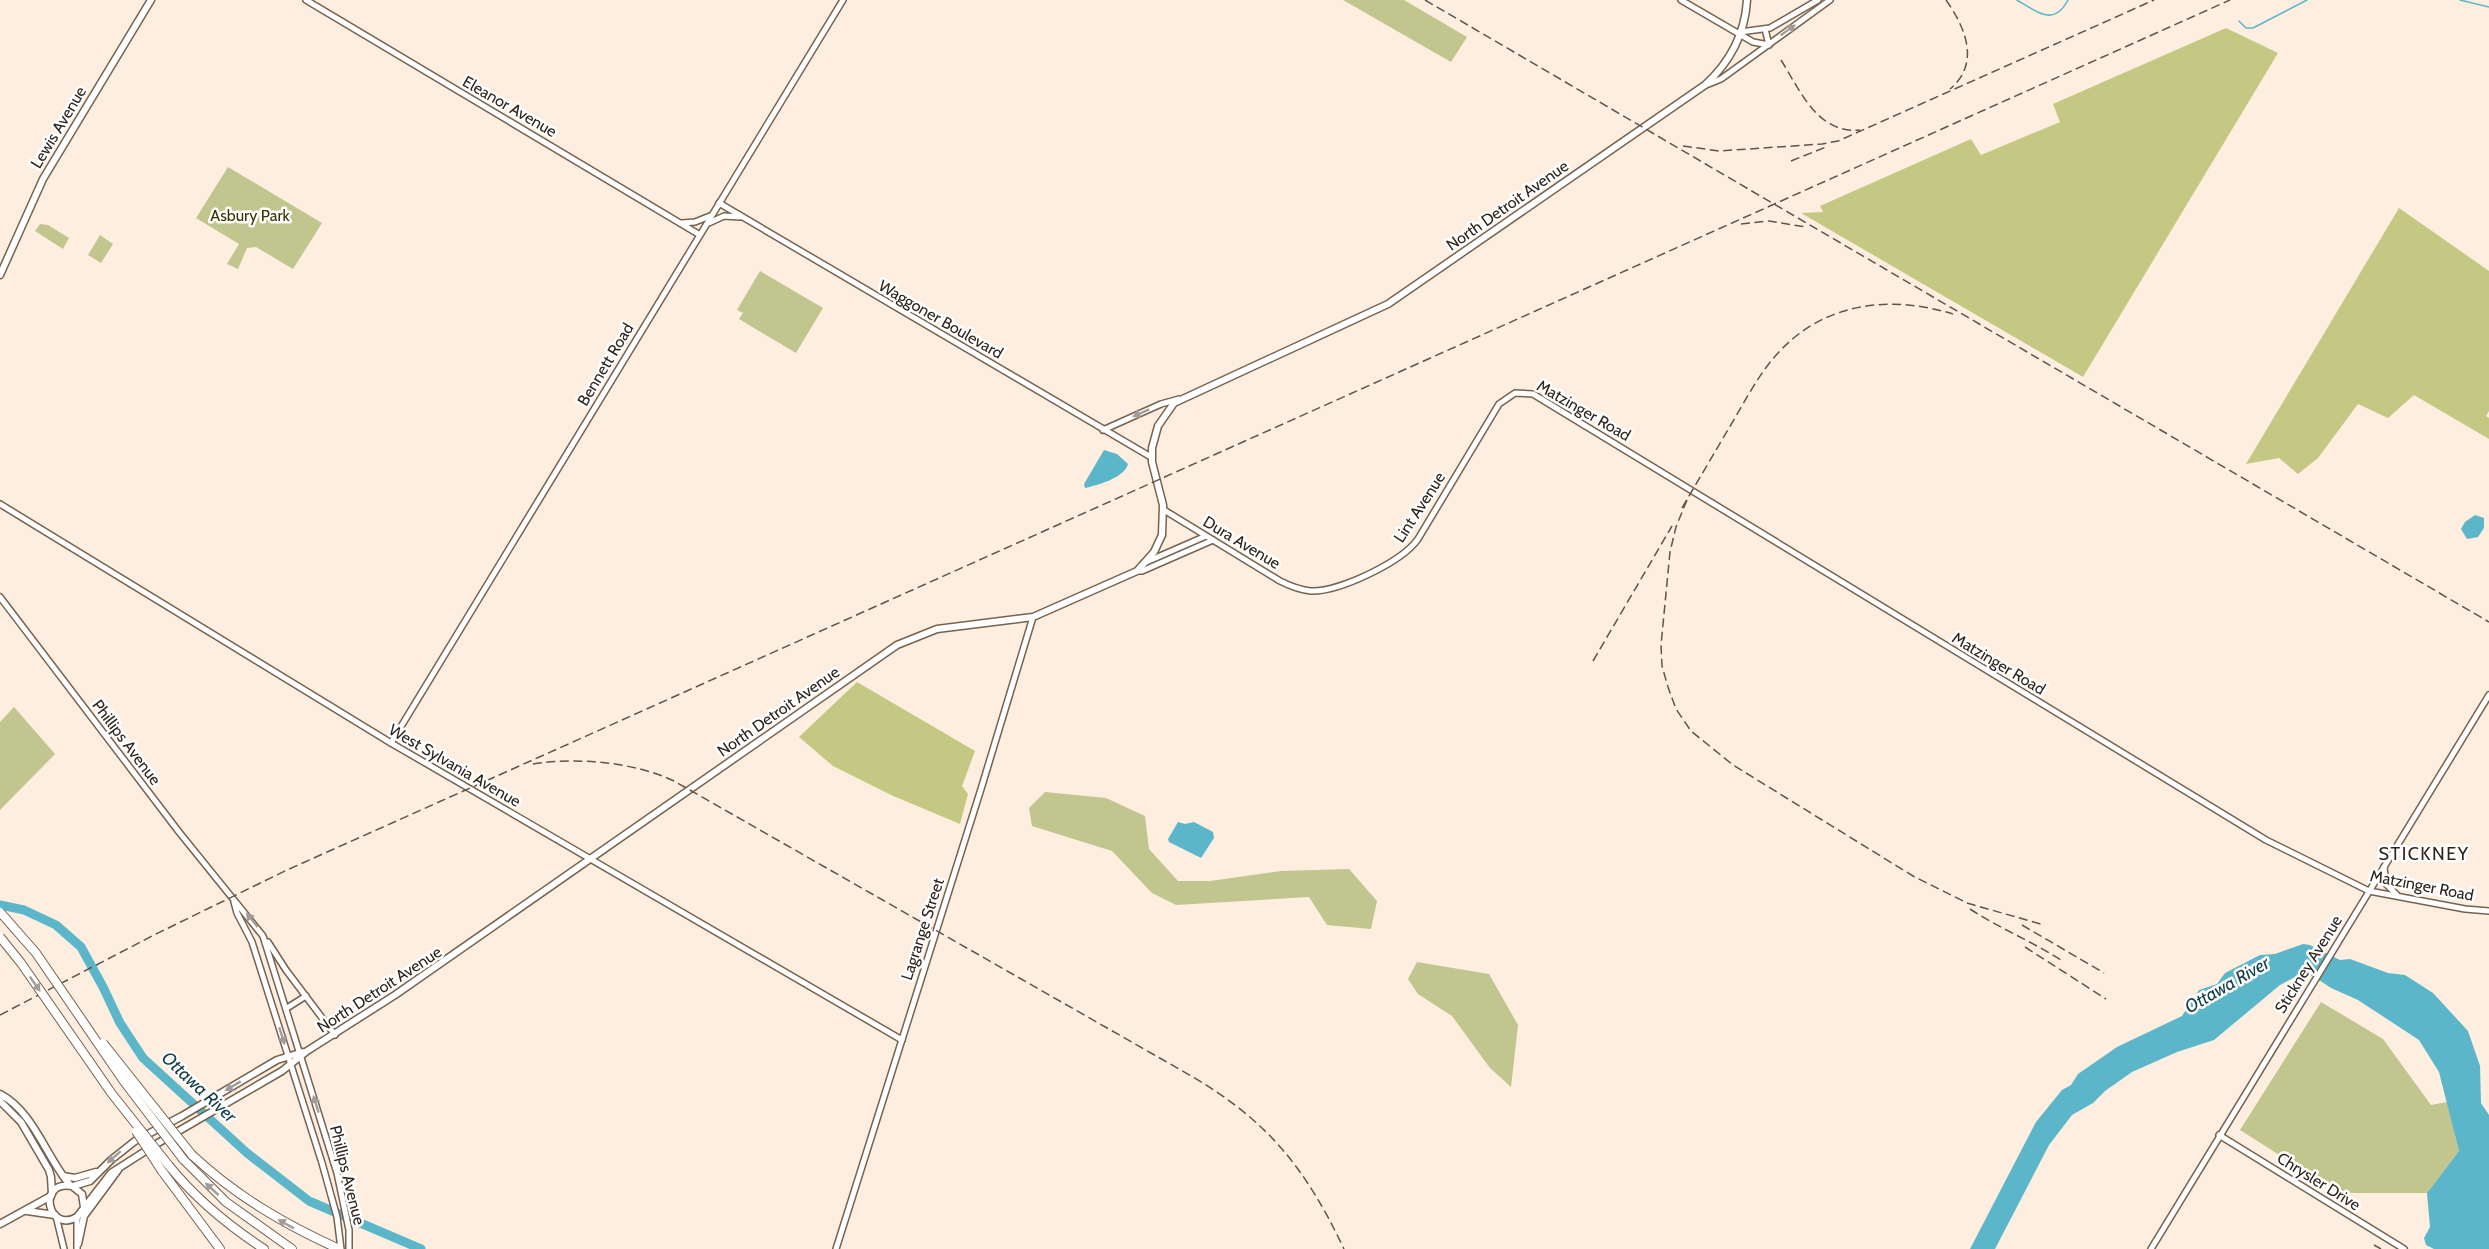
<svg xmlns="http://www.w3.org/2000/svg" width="2489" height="1249" viewBox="0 0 2489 1249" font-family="Cabin,sans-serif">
  <rect width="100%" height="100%" fill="#fdeee0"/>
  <g fill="#c1c58e">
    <path d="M1343,0H1404L1467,37L1451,62Z"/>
    <path d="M228,167L322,223L293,269L256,247L247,248L238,269L227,264L239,244L196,218Z"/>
    <path d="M40,224L48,225L69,238L63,249L35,231Z"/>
    <path d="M100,235L113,244L101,263L88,255Z"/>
    <path d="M760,271L823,308L796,353L739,319L743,313L737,310Z"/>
    <path d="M14,707L55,754L0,810V722Z"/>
    <path d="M1045,792L1106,798L1145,816L1149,849L1178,881H1210L1281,871L1349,869L1377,901L1371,929L1327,925L1309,897L1176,905L1152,893L1112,851L1032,826L1029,808Z"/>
    <path d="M1417,962L1489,974L1518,1025L1511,1087L1490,1068L1452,1016L1418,994L1408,979Z"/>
    <path d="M2321,1002L2383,1039L2431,1105L2447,1102L2459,1151L2427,1193H2339L2240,1130Z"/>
  </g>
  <g fill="#c4c883">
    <path d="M2226,28L2278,53L2083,377L1801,213L1823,212L1820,206L1971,139L1981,155L2060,122L2053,104Z"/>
    <path d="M2399,208L2489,271V411L2486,416L2489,418V439L2414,395L2388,418L2358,404L2318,458L2298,474L2279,458L2246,464Z"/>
    <path d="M857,682L975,751L962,786L968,794L960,824L891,795L833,766L799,737Z"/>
  </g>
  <g fill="#5cb6c9">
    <path d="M1104,450L1117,454L1128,464C1124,478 1098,485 1085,488L1084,484Z"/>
    <path d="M2475,515L2484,518V528L2478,537L2467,539L2461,529L2465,522Z"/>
    <path d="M1178,822L1185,824L1194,822L1213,832L1214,838L1201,858L1169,842L1168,839Z"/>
    <path d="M2303,944L2310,945L2340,960L2350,959L2388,973L2405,975L2433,993L2468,1031L2480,1066L2481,1103L2489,1115V1249H2434L2426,1245L2424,1238L2430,1227L2427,1193L2459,1151L2439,1072L2419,1040L2358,1000L2331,988L2313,976L2301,974L2280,985L2214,1040L2177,1052L2132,1072L2105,1091L2093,1103L2072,1115L2049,1145L1995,1249H1970L2036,1122L2062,1090L2071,1085L2078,1074L2117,1047L2182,1016L2199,990L2217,984L2225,973L2260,955L2275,954Z"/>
  </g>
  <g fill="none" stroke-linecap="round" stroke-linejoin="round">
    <g stroke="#5cb6c9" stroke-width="1.5">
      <path d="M2017,0C2037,12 2054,27 2068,0"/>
      <path d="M2460,0L2489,7"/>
      <path d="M2239,21L2246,28H2253L2307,0"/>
    </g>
    <path stroke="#5cb6c9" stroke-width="9" d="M0,905L24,910L56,925L81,947L103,987L120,1023L143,1058L247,1153L309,1201L421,1249"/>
    <g stroke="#77624e" stroke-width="8">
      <g id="secondary">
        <path d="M306,0L700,235"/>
        <path d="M1681,0L1753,42L1769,45L1765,29"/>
        <path d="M1740,32L1770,28L1818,0"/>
        <path d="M1706,85L1721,79L1830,0"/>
        <path d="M719,203L1151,457"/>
        <path d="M682,223L695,222L710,216"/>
        <path d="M709,223L724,216L740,217"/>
        <path d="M1103,430L1161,404L1179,399"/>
        <path d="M0,504L391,743L902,1040"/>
        <path d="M1164,510L1280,581C1290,586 1300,590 1311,591C1339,592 1402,562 1418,539L1499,404L1515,393L1533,394L2266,840L2369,891L2465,909L2489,911"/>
        <path d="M1144,563L1206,536"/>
        <path d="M1137,571H1142L1213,540"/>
        <path d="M0,597L179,832L263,936L337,1173L349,1230V1249"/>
        <path d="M391,743L843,0"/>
        <path d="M2384,867L2386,884L2397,895"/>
        <path d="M234,902L237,913L252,942L322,1163L337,1217L341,1249"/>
        <path d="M268,942L286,970L335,1035"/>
        <path d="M287,1008L306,996"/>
        <path d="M2219,1135L2404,1249"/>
        <path d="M56,1216L64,1249"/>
        <path d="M77,1249V1217"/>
        <path d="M836,1249L981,789L1033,617"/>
        <path d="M2151,1249L2489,695"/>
      </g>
    </g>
    <g stroke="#77624e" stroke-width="9">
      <g id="primary">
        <path d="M0,275L43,179L151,0"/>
        <path d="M0,1094C34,1112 46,1157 70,1185"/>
        <path d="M0,1101L21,1122L49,1170L51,1177L52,1194"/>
        <path d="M63,1176L75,1178L96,1172"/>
        <path d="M73,1186L90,1181L111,1160L135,1141L182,1116L277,1060L303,1052"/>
        <path d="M84,1207L82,1194L72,1186C36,1180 48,1234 77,1217L111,1173L158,1143L282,1071L307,1051L395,995L897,645L937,629L1033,617L1137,571L1154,552L1162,535L1163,505L1152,462V448L1158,426L1174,403L1388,304L1705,85C1729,63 1745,34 1747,0"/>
        <path d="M27,1211L55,1215"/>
        <path d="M0,1224L51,1196"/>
        <path d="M78,1244L84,1216L118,1170"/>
      </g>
    </g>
    <g stroke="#77624e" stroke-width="10">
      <g id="highway">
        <path d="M192,1155C236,1196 284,1224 339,1249"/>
        <path d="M183,1159L226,1202L292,1249"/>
        <path d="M170,1167C197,1200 229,1226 264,1249"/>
        <path d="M162,1171L220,1249"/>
      </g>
    </g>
    <use href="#secondary" stroke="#fff" stroke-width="5"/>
    <use href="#primary" stroke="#fff" stroke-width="6"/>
    <use href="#highway" stroke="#fff" stroke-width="8"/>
    <g stroke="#60544b" stroke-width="1.5" stroke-dasharray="9 4.5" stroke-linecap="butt">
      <path d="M1425,0L2489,622"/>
      <path d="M1946,0C1965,27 1981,63 1950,89"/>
      <path d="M1781,60C1800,90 1817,134 1860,130"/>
      <path d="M1683,146L1719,151L1822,144L1838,141L2154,0"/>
      <path d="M1791,161L1826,147"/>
      <path d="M1741,224L1769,221L1806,227"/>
      <path d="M1687,500L1676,527L1670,552L1661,645L1662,666L1668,687L1676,709L1691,731L1733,765L1913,876L1967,903L2044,925"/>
      <path d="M1682,508C1700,477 1718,447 1736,416C1749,394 1761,371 1779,352C1825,302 1891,295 1953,314"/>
      <path d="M1593,661L1672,526"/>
      <path d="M533,764C577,757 634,762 674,781L1193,1077C1269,1122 1306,1169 1344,1249"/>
      <path d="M1970,909C1999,928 2031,941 2061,960"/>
      <path d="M2022,925L2104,973"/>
      <path d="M2025,947L2106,999"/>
      <path d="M0,1015L154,935L287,870L2230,0"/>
      <path d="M2374,1245L2381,1249"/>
    </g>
    <g stroke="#77624e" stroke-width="10" stroke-linecap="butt">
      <g id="highway-bridge">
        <path d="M0,912L36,953L123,1080L183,1159"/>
        <path d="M0,937L21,963L112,1094L170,1167"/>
        <path d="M103,1043L192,1155"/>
        <path d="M136,1131L162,1171"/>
      </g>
    </g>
    <use href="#highway-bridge" stroke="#fff" stroke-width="8"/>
  </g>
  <defs><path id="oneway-solid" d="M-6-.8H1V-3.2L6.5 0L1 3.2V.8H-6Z" transform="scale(1.5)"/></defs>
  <g fill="#a19c99">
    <use href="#oneway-solid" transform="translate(1788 30) rotate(-35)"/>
    <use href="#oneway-solid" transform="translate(1141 413) rotate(156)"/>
    <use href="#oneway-solid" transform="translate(252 920) rotate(-129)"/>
    <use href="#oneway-solid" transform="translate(35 984) rotate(55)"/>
    <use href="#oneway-solid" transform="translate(282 1036) rotate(72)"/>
    <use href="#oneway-solid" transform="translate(233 1086) rotate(149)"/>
    <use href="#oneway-solid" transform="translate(316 1104) rotate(-107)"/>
    <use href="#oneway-solid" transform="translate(114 1157) rotate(139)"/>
    <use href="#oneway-solid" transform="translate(212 1189) rotate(-138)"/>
    <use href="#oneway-solid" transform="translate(286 1224) rotate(-151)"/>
  </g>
  <g text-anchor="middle" stroke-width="5" stroke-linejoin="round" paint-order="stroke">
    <g font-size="16" fill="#2e241c" stroke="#fff">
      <text transform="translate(510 106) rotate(30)" y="6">Eleanor Avenue</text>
      <text transform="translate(58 127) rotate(-59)" y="6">Lewis Avenue</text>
      <text transform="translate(1507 205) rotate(-35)" y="6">North Detroit Avenue</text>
      <text transform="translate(941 319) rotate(30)" y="6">Waggoner Boulevard</text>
      <text transform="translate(605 364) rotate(-59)" y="6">Bennett Road</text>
      <text transform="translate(1584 410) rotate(30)" y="6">Matzinger Road</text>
      <text transform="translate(1419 507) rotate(-57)" y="6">Lint Avenue</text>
      <text transform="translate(1242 542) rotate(31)" y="6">Dura Avenue</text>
      <text transform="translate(1999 663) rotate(31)" y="6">Matzinger Road</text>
      <text transform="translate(778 711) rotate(-35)" y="6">North Detroit Avenue</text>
      <text transform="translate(127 742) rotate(53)" y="6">Phillips Avenue</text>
      <text transform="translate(455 765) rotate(30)" y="6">West Sylvania Avenue</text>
      <text transform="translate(2422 885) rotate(11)" y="6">Matzinger Road</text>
      <text transform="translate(922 929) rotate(-72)" y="6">Lagrange Street</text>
      <text transform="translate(2308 964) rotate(-58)" y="6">Stickney Avenue</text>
      <text transform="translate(379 989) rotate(-33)" y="6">North Detroit Avenue</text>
      <text transform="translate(348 1175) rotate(76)" y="6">Phillips Avenue</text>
      <text transform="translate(2319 1181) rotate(32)" y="6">Chrysler Drive</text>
    </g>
    <g font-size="16" fill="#343500" stroke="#fff">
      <text x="250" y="221">Asbury Park</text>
    </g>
    <g font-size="18" letter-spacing="1.5" fill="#2e241c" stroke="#fff">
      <text x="2424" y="860">STICKNEY</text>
    </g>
    <g font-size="18" font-style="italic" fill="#113c44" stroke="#fff">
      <text transform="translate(2227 985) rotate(-30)" y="6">Ottawa River</text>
      <text transform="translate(199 1087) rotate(43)" y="6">Ottawa River</text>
    </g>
  </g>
</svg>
